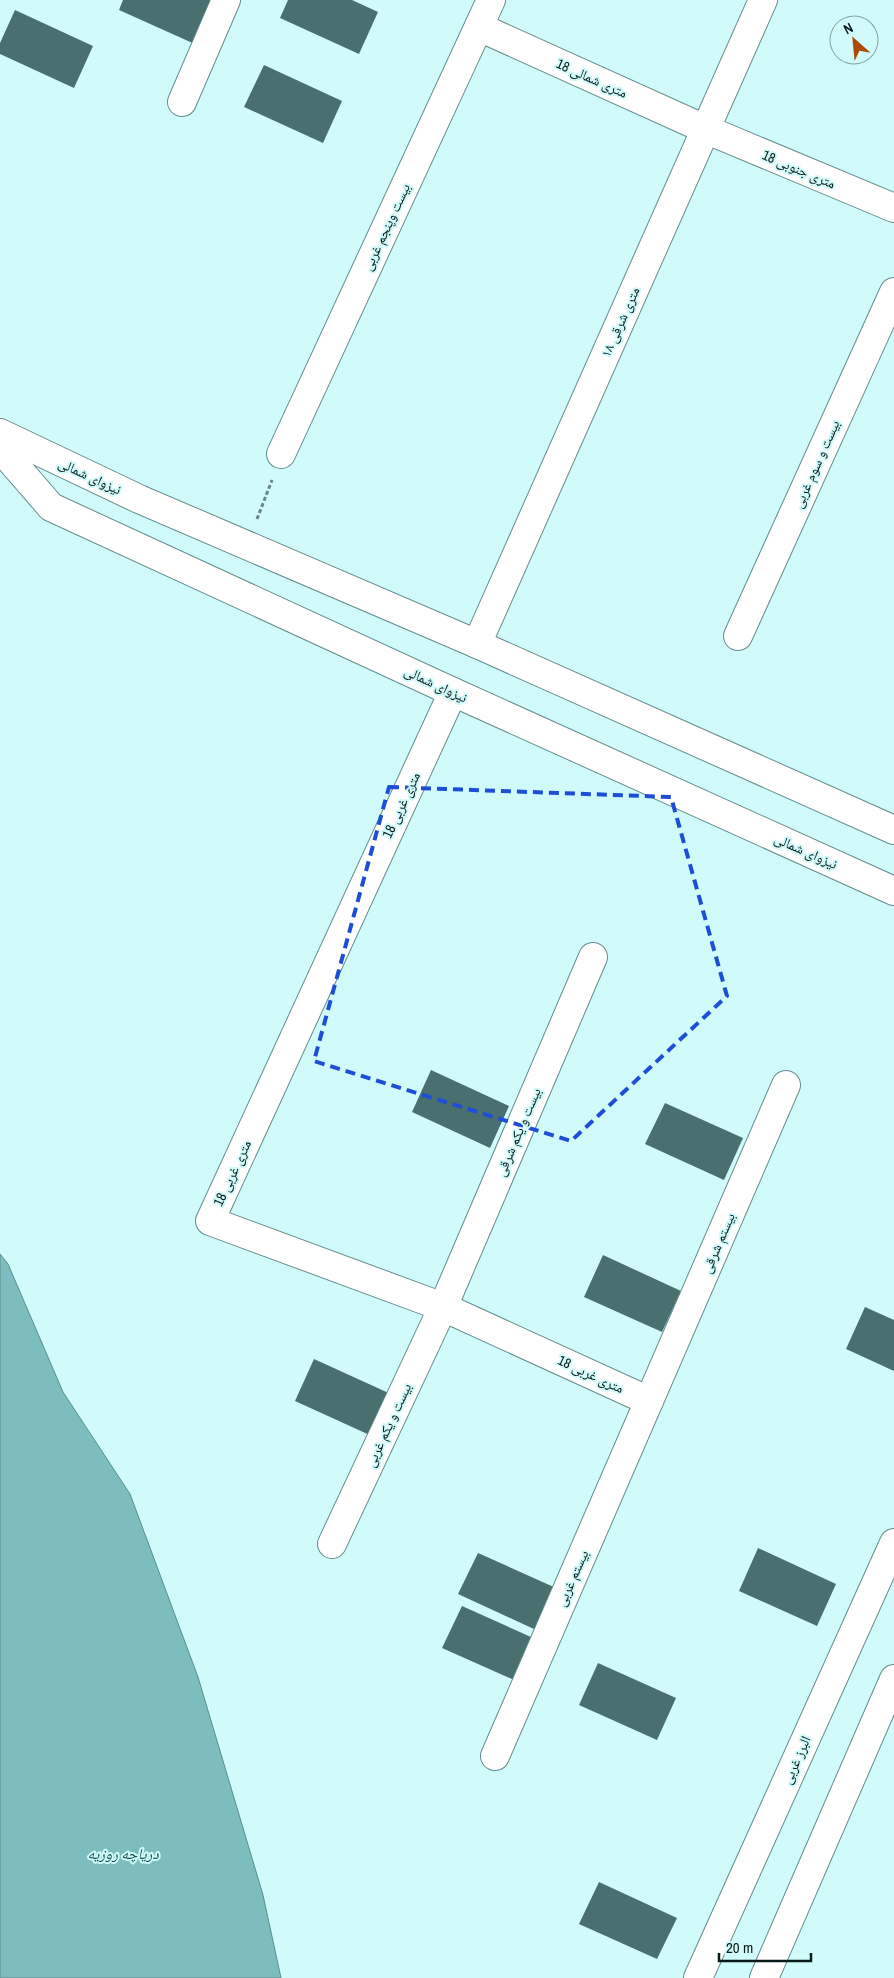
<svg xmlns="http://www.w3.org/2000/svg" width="894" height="1978" viewBox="0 0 894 1978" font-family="'Archivo Narrow','Noto Naskh Arabic',sans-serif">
  <rect width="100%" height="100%" fill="#d1fbfb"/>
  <path fill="#7cbebf" stroke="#5a8d8e" d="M0,1254L8,1264L63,1392L130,1494L198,1677L263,1895L281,1978H0Z"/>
  <g fill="#496f6f">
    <path d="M123,0H209L216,3L197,45L119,10Z"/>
    <path d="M288,0H352L378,12L359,54L280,18Z"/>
    <path d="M15,10L93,46L74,88L0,54V43Z"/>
    <path d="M264,65L342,101L323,143L244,107Z"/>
    <path d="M431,1070L509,1106L490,1148L412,1112Z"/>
    <path d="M665,1103L743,1138L724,1180L645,1144Z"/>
    <path d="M603,1255L681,1291L662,1332L584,1297Z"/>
    <path d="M865,1307L894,1320V1371L846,1349Z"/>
    <path d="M314,1359L393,1395L374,1437L295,1401Z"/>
    <path d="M758,1548L836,1584L817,1626L739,1591Z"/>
    <path d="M478,1553L556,1588L536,1630L458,1594Z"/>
    <path d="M462,1606L540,1641L521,1683L442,1648Z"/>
    <path d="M598,1663L676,1698L657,1740L579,1705Z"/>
    <path d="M599,1882L677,1918L657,1959L579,1924Z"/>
  </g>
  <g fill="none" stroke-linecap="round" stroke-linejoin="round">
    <g stroke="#658c8c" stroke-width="30">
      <g id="minor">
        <path d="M479,27L705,129L894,208"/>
        <path d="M182,102L226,0"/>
        <path d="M0,433L139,499L477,644L894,830"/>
        <path d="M0,448L51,507L453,692L894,891"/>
        <path d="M281,454L491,0"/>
        <path d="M738,636L894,292"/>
        <path d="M477,644L763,0"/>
        <path d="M453,692L210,1221L443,1307L649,1401"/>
        <path d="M332,1544L443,1307L593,957"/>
        <path d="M495,1756L786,1085"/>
        <path d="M698,1978L894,1543"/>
        <path d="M764,1978L894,1679"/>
      </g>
    </g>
    <path stroke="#6a8787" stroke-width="3" stroke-dasharray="4 2.5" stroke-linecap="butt" d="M257,519L272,480"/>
    <use href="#minor" stroke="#fff" stroke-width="28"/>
  </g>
  <path fill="none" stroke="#1d4ed8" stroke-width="4" stroke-dasharray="10 6" stroke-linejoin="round" d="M389,787L671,797L727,996L571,1141L314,1061Z"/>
  <g text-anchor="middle" stroke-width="4" stroke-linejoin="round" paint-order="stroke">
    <g font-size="14" fill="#0a1a1a" stroke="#d1fbfb">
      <text transform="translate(592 78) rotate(24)" y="5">18 متری شمالی</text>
      <text transform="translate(799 169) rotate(23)" y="5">18 متری جنوبی</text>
      <text transform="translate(386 227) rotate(-65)" y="5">بیست وپنجم غربی</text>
      <text transform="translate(620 322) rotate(-66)" y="5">۱۸ متری شرقی</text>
      <text transform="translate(816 464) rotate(-66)" y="5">بیست و سوم غربی</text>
      <text transform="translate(90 476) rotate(25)" y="5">نیزوای شمالی</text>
      <text transform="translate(436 684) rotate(25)" y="5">نیزوای شمالی</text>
      <text transform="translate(401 805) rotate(-65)" y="5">18 متری غربی</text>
      <text transform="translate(806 851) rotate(24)" y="5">نیزوای شمالی</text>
      <text transform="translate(518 1132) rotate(-67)" y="5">بیست و یکم شرقی</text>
      <text transform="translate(232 1173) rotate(-65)" y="5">18 متری غربی</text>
      <text transform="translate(718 1243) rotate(-67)" y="5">بیستم شرقی</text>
      <text transform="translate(591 1374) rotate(25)" y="5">18 متری غربی</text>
      <text transform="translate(388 1425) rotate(-65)" y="5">بیست و یکم غربی</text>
      <text transform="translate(572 1578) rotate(-66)" y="5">بیستم غربی</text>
      <text transform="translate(796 1760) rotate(-66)" y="5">البرز غربی</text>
    </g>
    <g font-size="15" font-style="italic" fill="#114c4e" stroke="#d1fbfb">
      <text x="123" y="1859">دریاچه روزیه</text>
    </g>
  </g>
  <g transform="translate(854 40) rotate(333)"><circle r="24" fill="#d1fbfb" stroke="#81a1a1"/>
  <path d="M0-4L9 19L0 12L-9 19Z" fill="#aa4a03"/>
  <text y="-8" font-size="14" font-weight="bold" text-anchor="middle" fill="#0a1a1a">N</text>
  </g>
  <path d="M719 1953v8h92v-8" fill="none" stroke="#0a1a1a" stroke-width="2.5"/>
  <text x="726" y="1953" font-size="15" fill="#0a1a1a" stroke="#d1fbfb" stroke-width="4" paint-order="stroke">20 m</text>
</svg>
